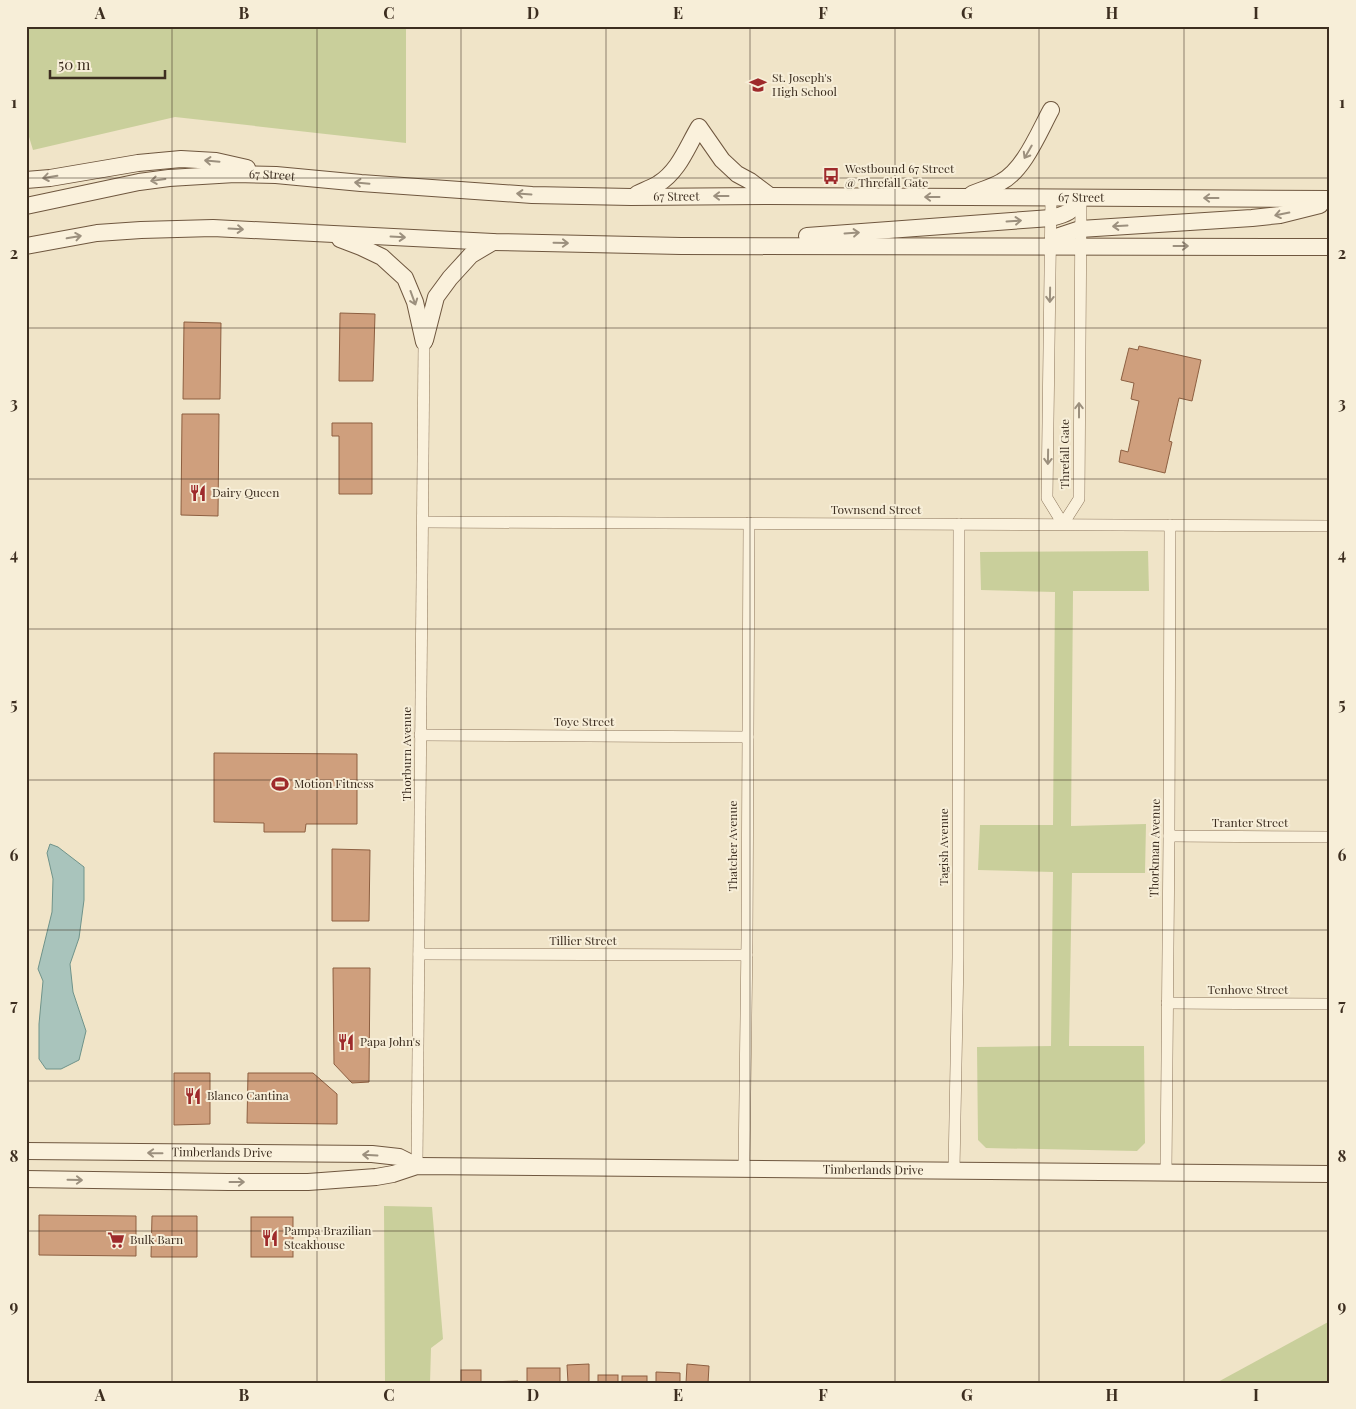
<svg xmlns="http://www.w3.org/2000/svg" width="1356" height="1409" viewBox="0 0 1356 1409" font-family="'Playfair Display',serif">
  <rect width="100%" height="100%" fill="#f0e4c8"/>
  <g fill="#c9cf9b">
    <path d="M26,26H406V143L175,117L33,150L26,127Z"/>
    <path d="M1148,551L1149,591H1073L1071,826L1146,824L1145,873H1072L1069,1046H1144L1145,1143L1137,1151L986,1148L978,1140L977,1047L1051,1046L1053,872L978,870L980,825H1053L1055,592L981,590L980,552Z"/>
    <path d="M384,1206L432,1207L443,1339L431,1348L430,1383H385Z"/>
    <path d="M1330,1321V1383H1216Z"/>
  </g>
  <path fill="#a9c4bc" stroke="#6f938a" d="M50,844L58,847L84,867V900L79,938L70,964L73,992L86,1031L79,1060L61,1069H46L39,1059V1024L43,981L38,969L52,912L53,879L47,853Z"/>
  <g fill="#cf9f7d" stroke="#8d5f41">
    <path d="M340,313L375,314L373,381H339Z"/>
    <path d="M184,322L221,323L220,399H183Z"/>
    <path d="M1139,346L1201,360L1192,401L1179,398L1169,441L1172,442L1165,473L1119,462L1121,450L1128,452L1139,401L1131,399L1134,383L1121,380L1129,348L1138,350Z"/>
    <path d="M182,414H219L218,516L181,515Z"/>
    <path d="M332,423H372V494H339V436H332Z"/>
    <path d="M214,753L357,754V824H306L305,832H264V823L214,822Z"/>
    <path d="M332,849L370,850L369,921H332Z"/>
    <path d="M333,968H370L369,1082L352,1083L334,1064Z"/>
    <path d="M174,1073H210V1124L174,1125Z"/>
    <path d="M248,1073H313L337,1094V1124L247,1123Z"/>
    <path d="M39,1215L136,1216V1256L39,1255Z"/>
    <path d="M152,1216H197V1257H151Z"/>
    <rect x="251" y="1217" width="42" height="40"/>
    <path d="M589,1364V1383H568L567,1365Z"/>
    <path d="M687,1364L709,1366L708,1383H686Z"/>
    <rect x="527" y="1368" width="33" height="15"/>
    <rect x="461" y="1370" width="20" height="13"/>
    <path d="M656,1372L680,1373V1383H656Z"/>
    <rect x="598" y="1375" width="20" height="8"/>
    <rect x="622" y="1376" width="25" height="7"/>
    <path d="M518,1381V1383H488V1382Z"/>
  </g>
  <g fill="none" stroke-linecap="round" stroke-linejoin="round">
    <g stroke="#8d765c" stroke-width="12">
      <g id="street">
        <path d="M1051,198L1047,498L1063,524"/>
        <path d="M423,522L1330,526"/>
        <path d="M1063,524L1079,499L1081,198"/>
        <path d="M420,735L748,737"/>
        <path d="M1169,836L1330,837"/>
        <path d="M419,954L747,955"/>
        <path d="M1167,1003L1330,1004"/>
        <path d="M417,1166L424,342"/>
        <path d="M744,1169L747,940L749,523"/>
        <path d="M954,1170L958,958L959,524"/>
        <path d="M1166,1173L1169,836L1170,525"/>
      </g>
    </g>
    <g stroke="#6f573f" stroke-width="18">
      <g id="secondary">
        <path d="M26,180L50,178L138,163L181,159L216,161L247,168"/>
        <path d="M637,194C643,191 651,188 658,184C679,171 687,147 699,127L722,160L737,174L750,181L770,196"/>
        <path d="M972,194C982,190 992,187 1001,182C1024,170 1039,132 1051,110"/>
        <path id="s1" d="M26,206L139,182L169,178L235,174L276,175L361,183L532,195L631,197L770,196L1330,199"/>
        <path d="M807,236L1051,218C1067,214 1072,212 1081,198"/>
        <path d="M340,239L361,247L382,257L405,278L415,302L424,342"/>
        <path d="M26,246L97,233L141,230L213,228L493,242L681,246L1330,247"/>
        <path d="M1050,246L1059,236L1080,229L1252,218L1280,215L1320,205"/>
        <path d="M425,340L436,297L450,278L471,255L493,242"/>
        <path id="s2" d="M26,1151L372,1154L399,1157L417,1166"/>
        <path id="s3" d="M26,1179L228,1182H308L376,1177L393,1174L417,1166L1330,1174"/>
      </g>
    </g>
    <use href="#street" stroke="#faf1dc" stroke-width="11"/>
    <use href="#secondary" stroke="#faf1dc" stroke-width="16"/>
  </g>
  <defs><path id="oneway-shaft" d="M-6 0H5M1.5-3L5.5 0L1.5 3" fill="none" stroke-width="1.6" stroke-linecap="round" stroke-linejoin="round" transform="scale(1.25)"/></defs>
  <g stroke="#9c907e">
    <use href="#oneway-shaft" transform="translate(1028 152) rotate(120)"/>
    <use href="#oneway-shaft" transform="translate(212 161) rotate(-175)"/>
    <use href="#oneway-shaft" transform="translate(50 177) rotate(171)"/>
    <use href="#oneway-shaft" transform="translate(158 180) rotate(172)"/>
    <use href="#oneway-shaft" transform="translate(362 183) rotate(-175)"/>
    <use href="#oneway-shaft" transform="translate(524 194) rotate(-176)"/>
    <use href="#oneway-shaft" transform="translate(721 196) rotate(180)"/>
    <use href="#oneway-shaft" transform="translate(932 197) rotate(-180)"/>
    <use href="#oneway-shaft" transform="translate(1211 198) rotate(-180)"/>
    <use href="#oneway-shaft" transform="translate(1282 214) rotate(169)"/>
    <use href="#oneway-shaft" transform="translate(1014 221) rotate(-4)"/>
    <use href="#oneway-shaft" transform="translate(1120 226) rotate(177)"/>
    <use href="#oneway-shaft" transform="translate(236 229) rotate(3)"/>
    <use href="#oneway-shaft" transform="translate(852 233) rotate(-4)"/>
    <use href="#oneway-shaft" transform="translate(74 237) rotate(-10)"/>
    <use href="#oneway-shaft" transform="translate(398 237) rotate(3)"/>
    <use href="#oneway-shaft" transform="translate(561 243) rotate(1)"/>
    <use href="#oneway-shaft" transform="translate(1181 246)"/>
    <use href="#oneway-shaft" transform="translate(1050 295) rotate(91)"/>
    <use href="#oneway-shaft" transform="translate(413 298) rotate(70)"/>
    <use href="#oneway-shaft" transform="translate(1079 410) rotate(-90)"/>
    <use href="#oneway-shaft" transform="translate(1048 457) rotate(91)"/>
    <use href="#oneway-shaft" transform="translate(155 1153) rotate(-179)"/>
    <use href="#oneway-shaft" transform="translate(370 1155) rotate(-177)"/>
    <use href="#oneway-shaft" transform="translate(75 1180) rotate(1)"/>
    <use href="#oneway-shaft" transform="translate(237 1182)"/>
  </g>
  <path fill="none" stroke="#3d2e20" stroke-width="1" stroke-opacity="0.55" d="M172,26V1383M317,26V1383M461,26V1383M606,26V1383M750,26V1383M895,26V1383M1039,26V1383M1184,26V1383M26,178H1330M26,328H1330M26,479H1330M26,629H1330M26,780H1330M26,930H1330M26,1081H1330M26,1231H1330"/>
  <defs>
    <g id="school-bare" transform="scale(1.35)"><path d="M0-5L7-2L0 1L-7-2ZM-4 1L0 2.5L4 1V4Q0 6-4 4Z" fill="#9e2a2b" stroke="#f7eed8" stroke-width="2.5" paint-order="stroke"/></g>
    <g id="bus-bare" transform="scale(1.35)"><path d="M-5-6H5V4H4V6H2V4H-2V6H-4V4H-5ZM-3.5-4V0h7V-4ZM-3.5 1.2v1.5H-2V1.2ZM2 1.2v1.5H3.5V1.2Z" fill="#9e2a2b" stroke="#f7eed8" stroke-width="2.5" paint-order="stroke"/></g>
    <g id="restaurant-bare" transform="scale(1.35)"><path d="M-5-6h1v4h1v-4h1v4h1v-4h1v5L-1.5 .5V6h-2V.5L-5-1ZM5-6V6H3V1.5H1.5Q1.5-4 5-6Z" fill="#9e2a2b" stroke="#f7eed8" stroke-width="2.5" paint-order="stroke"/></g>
    <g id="stadium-bare" transform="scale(1.35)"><path d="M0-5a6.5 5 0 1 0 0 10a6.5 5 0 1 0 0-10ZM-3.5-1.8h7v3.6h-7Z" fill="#9e2a2b" stroke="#f7eed8" stroke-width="2.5" paint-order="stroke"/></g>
    <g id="supermarket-bare" transform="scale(1.35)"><path d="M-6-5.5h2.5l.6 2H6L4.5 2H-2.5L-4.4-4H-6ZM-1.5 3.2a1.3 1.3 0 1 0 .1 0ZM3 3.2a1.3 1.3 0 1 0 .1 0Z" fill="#9e2a2b" stroke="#f7eed8" stroke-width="2.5" paint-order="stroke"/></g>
  </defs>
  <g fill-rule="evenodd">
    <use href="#school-bare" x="758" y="85"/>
    <use href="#bus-bare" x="831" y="176"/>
    <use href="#restaurant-bare" x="198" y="493"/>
    <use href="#stadium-bare" x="280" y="784"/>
    <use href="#restaurant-bare" x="346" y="1042"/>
    <use href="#restaurant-bare" x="193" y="1096"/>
    <use href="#restaurant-bare" x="270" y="1238"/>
    <use href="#supermarket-bare" x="116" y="1240"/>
  </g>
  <g text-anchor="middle" stroke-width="4" stroke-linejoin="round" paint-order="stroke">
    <g font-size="12" fill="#3d2e20" stroke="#f7eed8" text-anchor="start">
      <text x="772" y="82">St. Joseph's<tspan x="772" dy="14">High School</tspan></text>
      <text x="845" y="173">Westbound 67 Street<tspan x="845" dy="14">@ Threfall Gate</tspan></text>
      <text x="212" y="497">Dairy Queen</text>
      <text x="294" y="788">Motion Fitness</text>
      <text x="360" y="1046">Papa John's</text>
      <text x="207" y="1100">Blanco Cantina</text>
      <text x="284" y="1235">Pampa Brazilian<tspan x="284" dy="14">Steakhouse</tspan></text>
      <text x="130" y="1244">Bulk Barn</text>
    </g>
    <g font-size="12" fill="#3d2e20" stroke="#f7eed8">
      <text dy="4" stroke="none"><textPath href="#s1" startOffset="249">67 Street</textPath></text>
      <text dy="4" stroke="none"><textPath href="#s1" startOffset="654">67 Street</textPath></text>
      <text dy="4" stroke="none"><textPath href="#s1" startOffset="1059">67 Street</textPath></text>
      <text transform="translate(1065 454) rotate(-90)" y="4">Threfall Gate</text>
      <text x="876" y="514">Townsend Street</text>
      <text x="584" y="726">Toye Street</text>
      <text transform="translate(407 754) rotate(-90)" y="4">Thorburn Avenue</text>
      <text x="1250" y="827">Tranter Street</text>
      <text transform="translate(733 846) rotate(-90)" y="4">Thatcher Avenue</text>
      <text transform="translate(944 847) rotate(-90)" y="4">Tagish Avenue</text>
      <text transform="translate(1155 848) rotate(-89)" y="4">Thorkman Avenue</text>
      <text x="583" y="945">Tillier Street</text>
      <text x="1248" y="994">Tenhove Street</text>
      <text dy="4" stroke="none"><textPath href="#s2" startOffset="196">Timberlands Drive</textPath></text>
      <text dy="4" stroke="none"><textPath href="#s3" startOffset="849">Timberlands Drive</textPath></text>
    </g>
  </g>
  <rect width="1356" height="1409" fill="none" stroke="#f7eed8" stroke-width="55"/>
  <path d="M50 70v8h115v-8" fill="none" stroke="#3d2e20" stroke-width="2.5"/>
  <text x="58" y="70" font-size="15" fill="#3d2e20" stroke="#f7eed8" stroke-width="4" paint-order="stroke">50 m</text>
  <rect x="28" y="28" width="1300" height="1354" fill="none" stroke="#3d2e20" stroke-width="2"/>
  <g font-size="16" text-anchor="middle" font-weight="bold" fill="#3d2e20">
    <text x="100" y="19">A</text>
    <text x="244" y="19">B</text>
    <text x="389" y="19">C</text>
    <text x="533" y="19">D</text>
    <text x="678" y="19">E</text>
    <text x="823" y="19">F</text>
    <text x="967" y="19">G</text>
    <text x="1112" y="19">H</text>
    <text x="1256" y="19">I</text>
    <text x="14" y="108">1</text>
    <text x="1342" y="108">1</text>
    <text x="14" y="259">2</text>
    <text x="1342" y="259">2</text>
    <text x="14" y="409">3</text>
    <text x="1342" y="409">3</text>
    <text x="14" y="560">4</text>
    <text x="1342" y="560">4</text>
    <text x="14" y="710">5</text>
    <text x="1342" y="710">5</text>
    <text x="14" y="861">6</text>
    <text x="1342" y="861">6</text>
    <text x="14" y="1011">7</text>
    <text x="1342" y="1011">7</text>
    <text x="14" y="1162">8</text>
    <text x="1342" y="1162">8</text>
    <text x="14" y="1312">9</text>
    <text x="1342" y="1312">9</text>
    <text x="100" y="1401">A</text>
    <text x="244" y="1401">B</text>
    <text x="389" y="1401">C</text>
    <text x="533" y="1401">D</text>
    <text x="678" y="1401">E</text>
    <text x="823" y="1401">F</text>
    <text x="967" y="1401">G</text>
    <text x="1112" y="1401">H</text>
    <text x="1256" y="1401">I</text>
  </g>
</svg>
